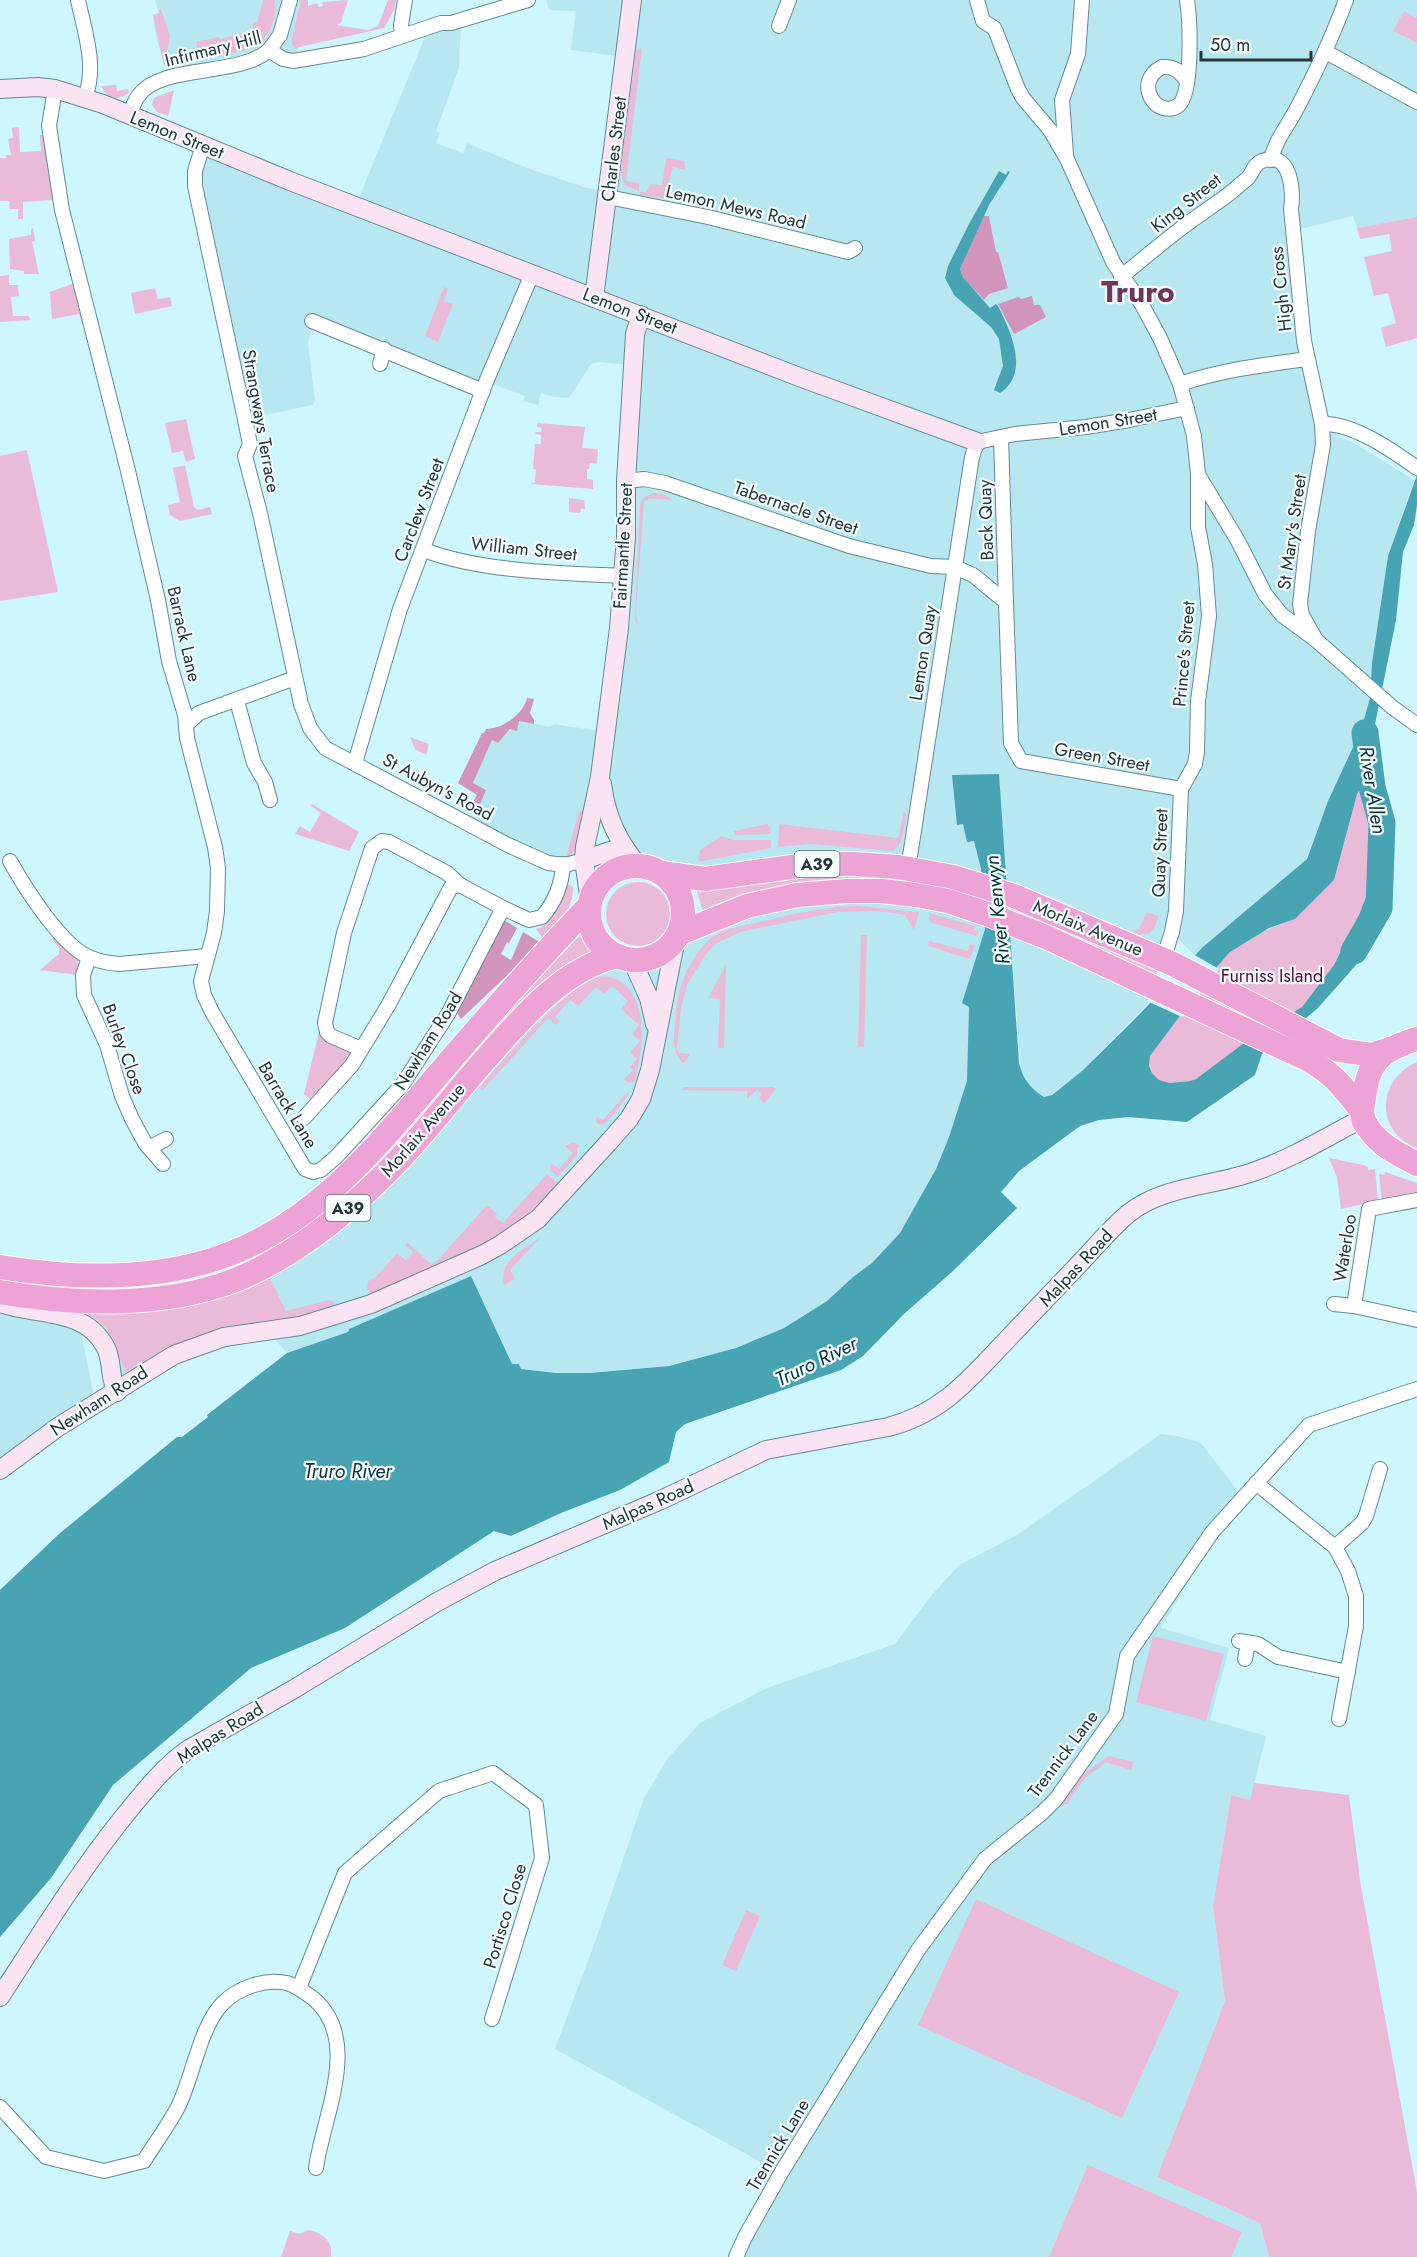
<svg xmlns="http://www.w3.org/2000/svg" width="1417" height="2257" viewBox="0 0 1417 2257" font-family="Jost,sans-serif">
  <rect width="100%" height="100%" fill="#cdf6fe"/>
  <g fill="#b7e8f2">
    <path d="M155,0H308L298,48L293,61L269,50L169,79L156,37L153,15L159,13Z"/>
    <path d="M546,0H1417V217L1357,228L1353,216L1305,228L1287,229L1319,394L1332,429L1339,437L1356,444L1414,480L1388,556L1372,663L1370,697L1361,730L1328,801L1305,862L1195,956L1172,933L1163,960L953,877H684L639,866L606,803L585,847L565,865L470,824L486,790L473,783L492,740L498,743L519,721L550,727L554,724L605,732L633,365L598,362L591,364L569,398L553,397L541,393L538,405L523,401L525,396L493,384L489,394L313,326L308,343L315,401L313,405L245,419L195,186L203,145L356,205L429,27L461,20L459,68L436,131L440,133L436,143L463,153L467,143L527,168L587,188L609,190L625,57L571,50L576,11L549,10Z"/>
    <path d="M797,895L983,913L985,929L962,1003L969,1006L967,1081L949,1137L936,1169L900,1233L872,1263L853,1277L827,1301L784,1328L736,1348L669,1366L590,1373H556L521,1369L519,1364H512L471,1276L349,1329L348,1332L287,1353L277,1342L275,1330L224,1337L117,1392L113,1373L79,1321L93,1392L0,1470V1290L120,1300L262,1268L575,974L651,957L670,945Z"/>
    <path d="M1009,922L1161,990L1082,1071L1049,1096H1042L1032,1089L1021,1070Z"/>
    <path d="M1161,1434L1178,1436L1201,1443L1240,1494L1161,1628L1229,1648L1210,1720L1266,1736L1250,1800L1231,1795L1213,1906L1225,2001L1157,2177L1260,2223L1269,2257H736L781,2173L555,2049L595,1942L644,1798L668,1758L700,1723L767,1688L895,1644L931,1596L959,1565L1017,1535Z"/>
  </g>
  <g fill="#e9bbd9">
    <path d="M263,0H275C274,7 276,12 274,19C263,58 230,51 200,58L196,42L219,37L220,39L251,31L254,23H257Z"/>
    <path d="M301,0H308V6L317,3L319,7L323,6L322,2L348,0L341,23L336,25L368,30L378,26L388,0H396L394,10L384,28L295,48L291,42Z"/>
    <path d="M161,9L170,36L164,66L153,15L159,13L158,10Z"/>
    <path d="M1404,11L1417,18V43L1393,31Z"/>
    <path d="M642,48L626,181L639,183V191L625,185L620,171L636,51Z"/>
    <path d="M116,85L117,91L128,89L129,93C117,101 108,99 101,86Z"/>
    <path d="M174,90L168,116L157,112L152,105L154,98Z"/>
    <path d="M19,127L20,152L41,151L40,135H45L54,200L23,202V219H18V209H10L9,201H0V158H6V155H11L8,139L13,138L12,128Z"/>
    <path d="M666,158L684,161L686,170L673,167L665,198L639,195L640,192H646L651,184L662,185Z"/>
    <path d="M1417,217V338L1386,347L1381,328L1396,323L1388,293L1374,296L1364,257L1392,251L1389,234L1360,239L1357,228Z"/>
    <path d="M33,228L35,241L32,242L39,274H24V271L10,269L9,239L31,235V229Z"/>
    <path d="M9,275V285H18L19,296L11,297L13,316H29L30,320L0,322V276Z"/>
    <path d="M72,284H75L87,328L84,329L79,314L52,319L50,292Z"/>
    <path d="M444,287L448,289L444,301L453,304L438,342L425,336Z"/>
    <path d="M155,288L158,299L170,297L172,306L135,314L131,293Z"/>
    <path d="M186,419L195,459L186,462L183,451L172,453L165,423Z"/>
    <path d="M537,423L585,427L582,448L598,449L597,464L590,463L589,469H587V479L593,480V489L531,484L535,482L536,470L533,469L535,444H541V435L535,434L536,432H541L542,428L537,427Z"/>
    <path d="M27,450L58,592L0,601V456Z"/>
    <path d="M185,465L194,507L198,510L210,507L212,514L180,521L170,515L168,505L180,502L173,468Z"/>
    <path d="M654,493H661L673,500L649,498L644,502L636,613L638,628L635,619L640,504L644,497Z"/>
    <path d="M569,498L584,500L585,509H581L580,513L569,512Z"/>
    <path d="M410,737L429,744L426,755L415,749Z"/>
    <path d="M1364,780L1375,874L1359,915L1334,965L1302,1007L1240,1046L1196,1079L1190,1081L1170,1083L1159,1080L1152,1073L1149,1066L1150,1056C1172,1025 1201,978 1229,953C1248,937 1272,927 1295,919Z"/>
    <path d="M312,804L359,832L349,851L295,834L300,826L310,832L321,813L311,806Z"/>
    <path d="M579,811L586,813L578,848L566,858Z"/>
    <path d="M904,811L907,815L901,842L893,851L810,844L778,847L779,824L898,838Z"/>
    <path d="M767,824L771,828L770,834L735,835L734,831Z"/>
    <path d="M721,836L734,840H771V848L698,862L700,850Z"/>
    <path d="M803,873L905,877L982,896L983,905L844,880C805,881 736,891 703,911L695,885Z"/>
    <circle cx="638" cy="914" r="32"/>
    <path d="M568,884L573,887C574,908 557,926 544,940L536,929C554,925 560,899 568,884Z"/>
    <path d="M858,906L919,912L914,930L905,915L879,911L838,912L740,932L717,943L706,954L687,985L681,1009L677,1048L679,1053L690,1054L685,1062L683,1063C669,1050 675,1031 676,1015C677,986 691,953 715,935C728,927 745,926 759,922C792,914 824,907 858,906Z"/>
    <path d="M1011,906L1155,964L1157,973L1152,978L1012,914Z"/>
    <path d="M1147,912L1159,916L1154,928L1149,933L1139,935L1132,930L1139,929Z"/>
    <path d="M929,913L975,926L974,930L978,931L977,936L932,923L929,919Z"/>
    <path d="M584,932L594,952L394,1153L300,1235L296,1229L499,1017Z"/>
    <path d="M861,935H867L864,1047L858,1046Z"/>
    <path d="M55,937L78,958L77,975L40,970L59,954V948L52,938Z"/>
    <path d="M929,941L968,951L970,944L975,945L970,959L928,946Z"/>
    <path d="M726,965L724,1048H718L720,999L708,998Z"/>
    <path d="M602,976C651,978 645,1050 634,1082L629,1083L624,1079L633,1070L630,1067L637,1059L630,1052L640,1041L632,1034L639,1025L621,1009L628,1001L612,986L604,994L596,987L578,1006L570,1000L555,1017L560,1021L556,1025L548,1018L482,1091L479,1089C503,1060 567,984 602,976Z"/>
    <path d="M321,1024L351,1050L352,1055L313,1102L304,1094Z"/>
    <path d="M1417,1062V1148C1374,1132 1377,1079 1417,1062Z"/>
    <path d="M684,1087H773L776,1089L764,1104L759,1098L762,1094L757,1090L747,1099V1091L683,1090Z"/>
    <path d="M631,1088C625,1101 614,1117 602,1125L598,1124L596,1121L597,1116L603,1120Z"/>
    <path d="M574,1142L580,1146L577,1148V1155L558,1177L550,1170L551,1163L559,1169L573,1153L565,1146Z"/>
    <path d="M1329,1158L1363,1165L1368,1167V1170L1375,1169L1378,1201L1341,1209L1337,1177Z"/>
    <path d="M1385,1172L1417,1183V1196L1382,1202L1379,1174L1384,1175Z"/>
    <path d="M547,1174L558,1183L522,1220L493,1241L372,1294L367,1290L368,1281L376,1277L397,1253L406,1260L413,1252L405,1245L407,1242L431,1264L436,1262L487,1205L497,1214L495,1217L503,1223Z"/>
    <path d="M541,1237L510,1270L515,1279L504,1285C498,1260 524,1249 541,1237Z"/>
    <path d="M268,1274L286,1311L329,1300L333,1301L335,1307L296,1318L239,1325L206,1333L177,1344L126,1372L107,1329L97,1320L79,1309Z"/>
    <path d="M1153,1636L1224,1654L1206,1721L1136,1702Z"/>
    <path d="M1109,1756L1134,1762L1131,1770L1106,1762L1084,1779L1067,1804H1062V1801L1083,1774Z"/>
    <path d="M1254,1783L1349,1795L1361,1887L1417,2192V2257H1269L1260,2223L1157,2177L1225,2001L1213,1906L1231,1795L1250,1800Z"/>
    <path d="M976,1899L1179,1992L1122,2118L918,2025Z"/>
    <path d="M746,1910L760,1916L736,1971L722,1965Z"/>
    <path d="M1088,2165L1242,2232L1231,2257H1049Z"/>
    <path d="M308,2230C323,2233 333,2241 331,2257H281L290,2231L300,2234Z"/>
  </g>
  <g fill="#d195bd">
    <path d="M983,216H989L996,252H998L1008,288L989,294L984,300L963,277L960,269Z"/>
    <path d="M1032,296L1034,305H1040L1046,317L1014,334L998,304L1019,297L1021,299Z"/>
    <path d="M527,698L534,699L530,713L534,720V724L519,721L517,731L510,729L498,743L492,740L473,783L486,790L476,814L468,810L477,795L458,783L482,733H484L486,729C502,729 523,715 527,698Z"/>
    <path d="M502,919L517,928L509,943L507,942L501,954L511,960L523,932L538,941V946L461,1019L455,1010Z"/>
  </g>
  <g fill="#48a3b3" fill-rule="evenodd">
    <path d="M999,171L1006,175L1008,171L1010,172L989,205L960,269L963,277L990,308L996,304L998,306C1010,330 1031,373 1000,393L994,390L1003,366L999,339L991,327L954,295L945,278L948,266L969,224Z"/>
    <path d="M1417,475V505L1414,525L1403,552L1396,620L1364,779L1374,774L1382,841L1381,892L1356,965L1317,1009L1262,1054L1255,1075L1187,1122L1128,1117L1099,1120L1080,1126L1019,1171L1001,1192L1017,1208L953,1271L905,1313L863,1356L841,1370L685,1424L676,1432L669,1462L620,1490L561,1513L511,1536L494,1531L345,1628L251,1668L113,1785L51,1878L0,1937V1590L59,1534L177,1437H182L208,1417L207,1415L287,1353L348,1332L349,1329L471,1276L512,1364H519L521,1369L556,1373H590L669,1366L736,1348L784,1328L827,1301L853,1277L872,1263L900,1233L936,1169L949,1137L967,1081L969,1007L962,1003L985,929L981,869L974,841L967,842L963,824L957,825L952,775L999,774L1019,1063C1023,1079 1031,1089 1044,1097L1052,1095L1082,1071L1133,1021L1203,947L1307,859L1328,801L1361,730L1370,698L1372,663L1388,556ZM1364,781L1375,874L1359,915L1334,965L1302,1007L1240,1046L1196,1079L1190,1081L1170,1083L1159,1080L1152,1073L1149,1066L1150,1056L1214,970L1230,952L1269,928L1295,919L1334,880L1357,794Z"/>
  </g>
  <path fill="#cdf6fe" d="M1193,954L1219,969L1182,1017L1147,1001Z"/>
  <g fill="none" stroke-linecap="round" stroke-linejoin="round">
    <path stroke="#48a3b3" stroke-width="27" d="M1354,951L1379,908L1382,823L1372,787L1365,733"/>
    <g stroke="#658b92" stroke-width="16">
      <g id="street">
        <path d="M78,0C85,33 97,66 85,98"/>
        <path d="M977,0L983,21L994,28L996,32L1018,89L1023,98L1050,130L1067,159L1113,262L1141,303L1160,338L1180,384L1194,436L1198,474V527L1205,564L1209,616L1198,701L1197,752L1195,764L1181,789L1176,911L1172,932L1163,960"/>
        <path d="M1187,0C1190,19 1193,93 1179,105C1157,121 1132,82 1162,67C1175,66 1181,72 1187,82"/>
        <path d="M779,26L789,0"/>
        <path d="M402,36L401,25L405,0"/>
        <path d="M269,50L280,35L290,0"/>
        <path d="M1326,52L1417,102"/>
        <path d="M55,89L49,126L62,210L128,471L158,600L169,661L185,715L187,738L215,847L218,868L217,911L214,933L201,981L204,995L212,1012L305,1169L313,1172L321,1170L337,1156L402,1085L448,1014L503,908L529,920L542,917C555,902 562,884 563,864"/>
        <path d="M129,116C132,109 134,101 139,95C162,64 240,77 269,50L283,59L293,61L364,49L441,23H451L528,0"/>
        <path d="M203,145L195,171V186L244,415L250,444L245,456L260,513L301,704L310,728L325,748L508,845L548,863L565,865L584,860"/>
        <path d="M1066,154L1062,100L1078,54L1082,0"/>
        <path d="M1271,160C1275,141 1287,127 1296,110C1315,74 1332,38 1346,0"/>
        <path d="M608,197L708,217L848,252L855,248"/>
        <path d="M1121,277C1139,262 1157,247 1175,233C1194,218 1215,205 1234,190C1238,186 1243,182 1248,178C1253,172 1254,164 1262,161C1291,149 1294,192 1291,209L1304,341L1322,424L1323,445L1308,531L1300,604L1302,615L1316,640"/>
        <path d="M312,321L483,391"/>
        <path d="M380,364L384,349"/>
        <path d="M1180,384C1222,370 1263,365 1307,359"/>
        <path d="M1322,424C1352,422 1393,451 1417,468"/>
        <path d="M1001,437L1006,602"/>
        <path d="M1199,476L1238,541L1265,594L1282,615L1316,640L1392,707L1417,725"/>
        <path d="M626,481L644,479L665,483L849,546L931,566L955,567L973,575L1006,602L1011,743L1021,761L1181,789"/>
        <path d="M424,550C481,572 561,573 623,576"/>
        <path d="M237,701L254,763L265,782L270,800"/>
        <path d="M187,724L199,713L295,678"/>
        <path d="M355,763L400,609L486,382L532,274"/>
        <path d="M10,861C25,888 57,938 83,954C94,961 107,963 119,964L207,956"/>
        <path d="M908,869L972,457L977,442L1015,434L1086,427L1129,420L1187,408"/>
        <path d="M89,958L83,975L84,995L107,1045L122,1096L132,1119L145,1143L163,1164"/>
        <path d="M361,1049L331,1036L327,1032L325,1023L344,933L372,848L382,841L389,842L447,873L460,885"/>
        <path d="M304,1118L352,1065L389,1004L451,887L460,885L503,908"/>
        <path d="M149,1148L166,1139"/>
        <path d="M1334,1304L1354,1306L1417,1320"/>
        <path d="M1354,1306L1369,1209L1417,1200"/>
        <path d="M1256,1483L1335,1547L1348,1571L1356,1596V1626L1339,1719"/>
        <path d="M1335,1547L1362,1523L1366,1516L1380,1469"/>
        <path d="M1239,1641L1258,1644L1278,1657L1348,1672"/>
        <path d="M1245,1659L1248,1643"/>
        <path d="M299,1988L345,1873L439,1791L493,1773L536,1805L542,1858L492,2019"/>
        <path d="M0,2107L46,2157L104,2171L144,2161C155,2143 168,2126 178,2107C193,2077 200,2026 223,2003C238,1988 265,1978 287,1983C297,1986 306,1993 314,1999C362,2041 323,2116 316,2168"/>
        <path d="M736,2257L745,2237L781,2173L918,1950L985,1859L1042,1813L1056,1799L1116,1714L1127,1656L1213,1531L1309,1425L1417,1389"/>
      </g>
    </g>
    <g stroke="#658b92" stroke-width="20">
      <g id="secondary">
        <path d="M0,89L38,87L55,89L103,104L290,181L802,378L977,442"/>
        <path d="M594,298L632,0"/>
        <path d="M602,784C606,816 618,843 639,866"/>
        <path d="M584,860L610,851L625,850"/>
        <path d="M590,902L584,860L585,847L600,777L619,628L626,537V481L635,334L641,315"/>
        <path d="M632,960L649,998L655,1024"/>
        <path d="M0,1303C37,1316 85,1307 106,1348C113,1362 109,1379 117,1392"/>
        <path d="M0,1470L58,1427L174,1355L224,1337L300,1326L371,1304L482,1255L500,1245L538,1219L608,1143L629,1119L641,1099L650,1070L676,938"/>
        <path d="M0,1997C40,1935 79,1872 125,1815C144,1792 164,1766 189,1749L294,1689L437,1602L495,1571L661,1500L766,1450L888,1427C939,1414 965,1384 1000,1347C1027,1319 1054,1290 1081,1262C1097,1245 1112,1227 1129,1213C1163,1186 1213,1186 1253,1172C1291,1159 1327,1137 1363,1118"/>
      </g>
    </g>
    <g stroke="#fff" stroke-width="26">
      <g id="highway">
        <circle cx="636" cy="913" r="47"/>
        <path d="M661,873L705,879L812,864H853L898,867L953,877L1014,896L1173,964L1339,1050L1372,1055L1390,1049"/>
        <path d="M678,934L747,906L797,895L847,891H882L916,895L948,901L987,914L1046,937L1307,1059C1334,1074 1343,1087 1362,1111"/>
        <path d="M1417,1039C1411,1040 1406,1043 1400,1045C1374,1055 1367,1072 1364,1098C1362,1106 1361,1113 1364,1121C1375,1143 1396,1153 1417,1164"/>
        <path d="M0,1267C75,1279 157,1282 229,1254C332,1215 396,1121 467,1041C506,996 547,950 589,906"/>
        <path d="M0,1292C76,1305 165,1308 238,1279C293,1256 343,1216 385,1174C423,1137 455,1093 490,1054C524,1015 565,968 617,956"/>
      </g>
    </g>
    <use href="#street" stroke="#fff" stroke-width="14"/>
    <use href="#secondary" stroke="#fae3f2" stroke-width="18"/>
    <use href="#highway" stroke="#eda3d5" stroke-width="24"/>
  </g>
  <g text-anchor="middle" stroke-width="4.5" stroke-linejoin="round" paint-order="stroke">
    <g fill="#f4fcfe" stroke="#637173" stroke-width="1.5">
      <rect x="794.5" y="851" width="45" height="26" rx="4.5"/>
      <rect x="325.5" y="1195" width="45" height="26" rx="4.5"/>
    </g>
    <g font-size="16" font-weight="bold" fill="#253538">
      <text x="817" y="870">A39</text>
      <text x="348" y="1214">A39</text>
    </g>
    <g font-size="18" fill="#253538" stroke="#f4fcfe">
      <text transform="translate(213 49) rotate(-14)" y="6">Infirmary Hill</text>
      <text transform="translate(177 135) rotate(22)" y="6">Lemon Street</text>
      <text transform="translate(614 149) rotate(-83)" y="6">Charles Street</text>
      <text transform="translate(1186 203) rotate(-38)" y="6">King Street</text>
      <text transform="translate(736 207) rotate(13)" y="6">Lemon Mews Road</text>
      <text transform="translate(1281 289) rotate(-96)" y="6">High Cross</text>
      <text transform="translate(630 311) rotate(21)" y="6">Lemon Street</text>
      <text transform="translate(261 421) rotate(80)" y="6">Strangways Terrace</text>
      <text transform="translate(1108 422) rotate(-9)" y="6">Lemon Street</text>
      <text transform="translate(796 508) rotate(19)" y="6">Tabernacle Street</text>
      <text transform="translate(419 510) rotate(-69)" y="6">Carclew Street</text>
      <text transform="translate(986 520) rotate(-92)" y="6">Back Quay</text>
      <text transform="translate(1292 532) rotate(-82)" y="6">St Mary's Street</text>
      <text transform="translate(623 546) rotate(-87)" y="6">Fairmantle Street</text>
      <text transform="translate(524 549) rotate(6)" y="6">William Street</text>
      <text transform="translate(184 634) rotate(77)" y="6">Barrack Lane</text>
      <text transform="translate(923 653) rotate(-81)" y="6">Lemon Quay</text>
      <text transform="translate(1184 654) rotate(-85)" y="6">Prince's Street</text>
      <text transform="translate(1102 757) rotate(10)" y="6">Green Street</text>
      <text transform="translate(438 787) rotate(28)" y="6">St Aubyn's Road</text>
      <text transform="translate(1160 853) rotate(-88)" y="6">Quay Street</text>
      <text transform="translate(1088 928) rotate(23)" y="6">Morlaix Avenue</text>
      <text transform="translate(428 1041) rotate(-58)" y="6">Newham Road</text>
      <text transform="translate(124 1049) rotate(70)" y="6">Burley Close</text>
      <text transform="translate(288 1105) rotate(59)" y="6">Barrack Lane</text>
      <text transform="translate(423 1130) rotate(-49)" y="6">Morlaix Avenue</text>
      <text transform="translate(1345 1248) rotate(-81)" y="6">Waterloo</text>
      <text transform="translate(1076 1268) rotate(-47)" y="6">Malpas Road</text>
      <text transform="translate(99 1401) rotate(-33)" y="6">Newham Road</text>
      <text transform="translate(648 1505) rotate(-24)" y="6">Malpas Road</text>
      <text transform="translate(220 1733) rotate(-32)" y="6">Malpas Road</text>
      <text transform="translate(1063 1754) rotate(-53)" y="6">Trennick Lane</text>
      <text transform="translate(505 1916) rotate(-73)" y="6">Portisco Close</text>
      <text transform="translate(778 2145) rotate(-59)" y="6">Trennick Lane</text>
    </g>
    <g font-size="18" fill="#510a41" stroke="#f4fcfe">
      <text x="1272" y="982">Furniss Island</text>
    </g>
    <g font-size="20" font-style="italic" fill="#043239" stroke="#f4fcfe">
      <text transform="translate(1373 790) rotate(81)" y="7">River Allen</text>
      <text transform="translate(997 910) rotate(-96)" y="7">River Kenwyn</text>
      <text transform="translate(816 1361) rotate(-26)" y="7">Truro River</text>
      <text x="348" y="1478">Truro River</text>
    </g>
    <g font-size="30" font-weight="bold" fill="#6f355f" stroke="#f4fcfe">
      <text x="1138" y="302">Truro</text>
    </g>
  </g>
  <path d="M1201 51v9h110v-9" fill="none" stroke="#253538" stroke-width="3"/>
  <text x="1210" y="51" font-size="18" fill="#253538" stroke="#f4fcfe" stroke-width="4.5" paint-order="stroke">50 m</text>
</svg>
